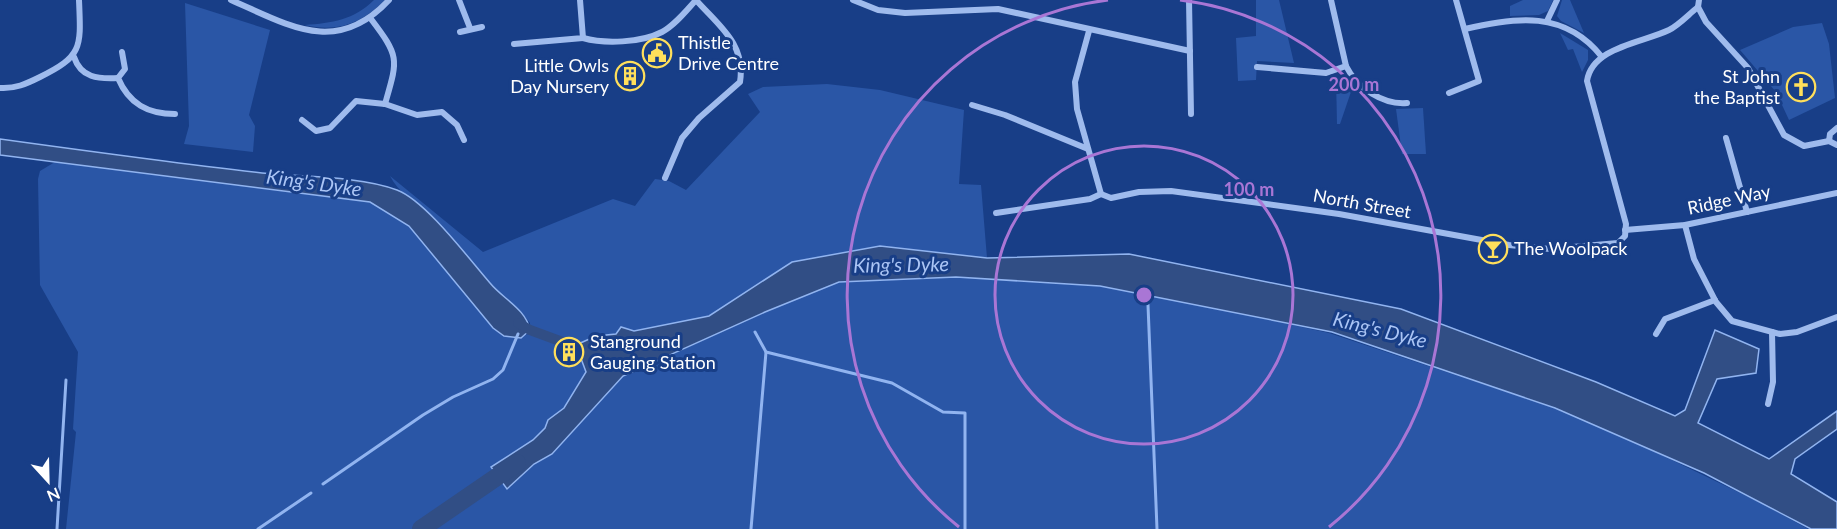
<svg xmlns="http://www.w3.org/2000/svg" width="1837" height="529" viewBox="0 0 1837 529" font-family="Lato,sans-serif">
  <rect width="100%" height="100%" fill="#183e87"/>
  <g fill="#2a56a6">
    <path d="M374,0H385C362,23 338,33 305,25C332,23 354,20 374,0Z"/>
    <path d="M1256,0H1279L1294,63L1257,61L1256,80L1238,81L1236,38L1256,36Z"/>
    <path d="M1523,0H1553L1548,11L1539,15L1510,16V6Z"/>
    <path d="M1562,0H1570L1584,33L1561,21L1557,16Z"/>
    <path d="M185,3L270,30L249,115L255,126L253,152L184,144L189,126Z"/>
    <path d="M1822,23L1829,44L1835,98L1789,120L1776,92L1740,50L1793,27Z"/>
    <path d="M1560,33L1588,50V60L1582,72L1573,49L1568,50Z"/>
    <path d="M1341,76L1353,86L1340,124H1337L1336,77Z"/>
    <path d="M827,84L880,90L964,110L959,184L981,185L987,258L880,246L792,262L709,316L634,331L621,327L616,334L596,336L576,345L586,372L564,408L548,420L545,428L534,440L491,467L508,489L534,464L552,454L623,376L657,365L674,354L765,311L839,282L956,277L1098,285L1169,298L1329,333L1555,408L1647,448L1763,504L1808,529H66L76,432L73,429L78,352L40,285L38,179L40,171L55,162L370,202L409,225L493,328L520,338L528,334L530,323C520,310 505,301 494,288C470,263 449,236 425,212C412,199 399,193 390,176L483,252L613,199L635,206L655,179L669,181L686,190L760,112L748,94L763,87Z"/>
    <path d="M1423,108L1426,154H1402L1396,109Z"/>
  </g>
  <g fill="#314e85" stroke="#91b4f0" stroke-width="1.5">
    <path d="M0,139C87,151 174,163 262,173C302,177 360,176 397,190C426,201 469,259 490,283C503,299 526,309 530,330L521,338L504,336L493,328L409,226L370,202L0,155Z"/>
    <path d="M880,246L987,258L1129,254L1401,309L1596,382L1675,416L1685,410L1715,330L1759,349L1756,373L1717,379L1698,423L1769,459L1837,411V429L1795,459L1791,474L1837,502V529H1811L1704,473L1555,408L1332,332L1100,286L956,277L839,282L765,312L623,376L552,454L534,464L507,489L491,467L533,440L545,428L548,420L564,408L586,372L576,345L596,336L616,334L621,327L634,331L709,316L792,262Z"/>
  </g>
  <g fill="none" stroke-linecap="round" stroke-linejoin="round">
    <g stroke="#91b4f0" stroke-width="3">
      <path d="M1145,291L1148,305L1157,529"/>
      <path d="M755,332L766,352L892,383L943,412L965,413V529"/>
      <path d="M323,484L423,415L453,397L493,379L503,370L518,334"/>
      <path d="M57,529L66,380"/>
      <path d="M258,529L311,493"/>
      <path d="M751,529L766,352"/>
    </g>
    <path stroke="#314e85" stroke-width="10" d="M518,323L530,330L587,351"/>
    <path stroke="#314e85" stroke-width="18" d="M421,529L517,463"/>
    <g stroke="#9fbbed" stroke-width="6">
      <path d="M231,0C290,26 337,56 389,0"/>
      <path d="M459,0L470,28"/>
      <path d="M853,0L878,10L905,13L998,9L1190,51"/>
      <path d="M1189,0L1191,114"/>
      <path d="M1698,7L1706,22L1748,68L1784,135L1804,146L1829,141L1837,145"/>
      <path d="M371,19C400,57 398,59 385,104"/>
      <path d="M1547,21L1557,0"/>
      <path d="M1465,29C1515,17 1565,10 1602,57"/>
      <path d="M1089,31L1075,82L1077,109L1101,194"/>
      <path d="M460,32L482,27"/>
      <path d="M583,38C604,44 641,43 662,32C675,25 686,11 696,0"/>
      <path d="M514,44L583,38L580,0"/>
      <path d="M122,52L125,69L118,78C129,104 148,114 175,114"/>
      <path d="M74,57C81,78 98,79 118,78"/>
      <path d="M1346,66C1357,88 1383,105 1407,103"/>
      <path d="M1257,67L1326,73L1346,66L1331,0"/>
      <path d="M0,88C15,89 26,84 40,77C83,56 81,47 79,0"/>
      <path d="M1449,93L1479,81L1456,0"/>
      <path d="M972,105L1005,115L1088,149"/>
      <path d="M302,120L316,131L330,128L356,101L385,104L417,115L442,112L457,125L464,140"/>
      <path d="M1726,138L1747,212"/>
      <path d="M1829,141L1830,134L1837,128"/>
      <path d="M665,178L682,138L699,118L740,82C746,44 719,26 696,0"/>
      <path d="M1101,194L1111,198L1139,192L1171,191L1339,214L1509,245L1550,249L1618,243L1625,236L1626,224L1587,81C1592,47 1642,43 1669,30C1679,25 1689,14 1698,7L1699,0"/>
      <path d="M996,213L1090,199L1101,194"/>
      <path d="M1685,225L1694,259L1716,302L1732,321L1780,334L1797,332L1837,317"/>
      <path d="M1625,230L1685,225L1837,193"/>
      <path d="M1656,334L1665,319L1715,300"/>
      <path d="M1768,404L1773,382L1772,332"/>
    </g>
  </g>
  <g fill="none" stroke="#a976d5" stroke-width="3">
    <circle cx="1144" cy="295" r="149"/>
    <path d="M959 527A297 297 0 0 1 1108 0M1180 0A297 297 0 0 1 1329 527"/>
  </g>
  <defs>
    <g id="civic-ring" transform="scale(1.5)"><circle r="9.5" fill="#183e87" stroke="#ffdf5b" stroke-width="1.5"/><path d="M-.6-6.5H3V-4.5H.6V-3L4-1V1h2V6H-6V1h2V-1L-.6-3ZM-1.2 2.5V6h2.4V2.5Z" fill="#ffdf5b"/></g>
    <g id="building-ring" transform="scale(1.5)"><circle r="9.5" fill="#183e87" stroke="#ffdf5b" stroke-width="1.5"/><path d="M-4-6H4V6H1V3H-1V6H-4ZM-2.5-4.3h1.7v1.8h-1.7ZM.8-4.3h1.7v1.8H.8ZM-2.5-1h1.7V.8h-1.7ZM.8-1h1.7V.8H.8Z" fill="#ffdf5b"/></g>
    <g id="church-ring" transform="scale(1.5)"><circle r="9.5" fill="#183e87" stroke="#ffdf5b" stroke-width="1.5"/><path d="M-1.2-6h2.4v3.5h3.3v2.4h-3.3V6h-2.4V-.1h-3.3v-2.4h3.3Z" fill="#ffdf5b"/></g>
    <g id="bar-ring" transform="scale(1.5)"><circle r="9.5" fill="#183e87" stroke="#ffdf5b" stroke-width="1.5"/><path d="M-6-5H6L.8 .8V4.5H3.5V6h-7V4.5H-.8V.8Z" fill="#ffdf5b"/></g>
  </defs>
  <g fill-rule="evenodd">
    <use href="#civic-ring" x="657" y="53"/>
    <use href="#building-ring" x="630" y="76"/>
    <use href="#church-ring" x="1801" y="87"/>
    <use href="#bar-ring" x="1493" y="249"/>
    <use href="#building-ring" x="569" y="352"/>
  </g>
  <g text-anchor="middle" stroke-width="6" stroke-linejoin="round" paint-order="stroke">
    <g font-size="18" fill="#fff" stroke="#183e87" text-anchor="start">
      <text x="678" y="49">Thistle<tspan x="678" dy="21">Drive Centre</tspan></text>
      <text x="609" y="72" text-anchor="end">Little Owls<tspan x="609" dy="21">Day Nursery</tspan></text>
      <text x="1780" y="83" text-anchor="end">St John<tspan x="1780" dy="21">the Baptist</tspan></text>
      <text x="1514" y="255">The Woolpack</text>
      <text x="590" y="348">Stanground<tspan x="590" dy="21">Gauging Station</tspan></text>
    </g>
    <g font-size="18" fill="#fff" stroke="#183e87">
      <text transform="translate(1729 200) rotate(-12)" y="6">Ridge Way</text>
      <text transform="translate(1362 204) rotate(10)" y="6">North Street</text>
    </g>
    <g font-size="20" font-style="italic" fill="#abc5f5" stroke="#183e87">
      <text transform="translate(314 183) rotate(8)" y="7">King's Dyke</text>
      <text transform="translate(901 265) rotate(-1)" y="7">King's Dyke</text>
      <text transform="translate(1380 330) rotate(14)" y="7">King's Dyke</text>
    </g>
  </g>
  <circle cx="1144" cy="295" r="9" fill="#a976d5" stroke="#183e87" stroke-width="3"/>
  <g font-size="18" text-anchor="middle" font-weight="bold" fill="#a976d5" stroke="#183e87" stroke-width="6" stroke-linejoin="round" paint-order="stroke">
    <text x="1354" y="91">200 m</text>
    <text x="1249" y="196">100 m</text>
  </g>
  <g transform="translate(48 481) rotate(158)" stroke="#183e87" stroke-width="4.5" paint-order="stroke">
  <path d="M0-4.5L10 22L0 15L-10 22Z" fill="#ffffff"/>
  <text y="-9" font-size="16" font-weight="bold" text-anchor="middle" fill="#ffffff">N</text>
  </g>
</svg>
